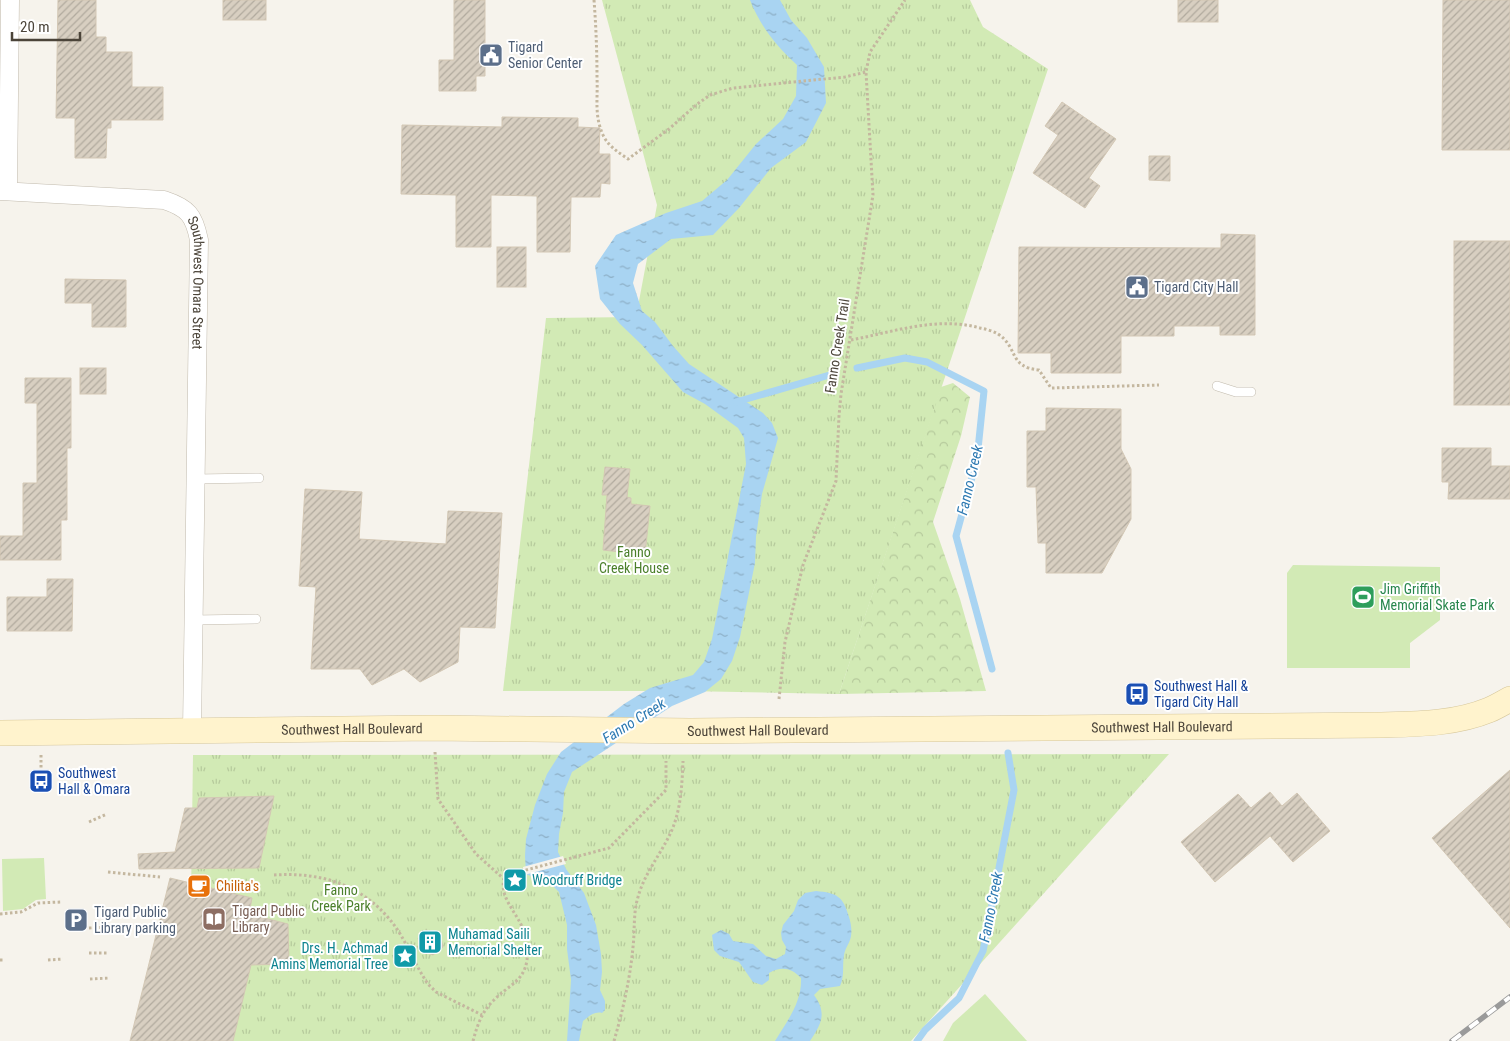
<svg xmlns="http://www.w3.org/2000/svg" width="1510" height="1041" viewBox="0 0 1510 1041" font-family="'Roboto Condensed',sans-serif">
  <defs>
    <pattern id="forest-crowns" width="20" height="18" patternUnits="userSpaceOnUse" patternTransform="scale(1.25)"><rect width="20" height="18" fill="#d2eab5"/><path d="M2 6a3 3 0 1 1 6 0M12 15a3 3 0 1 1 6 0" fill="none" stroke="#b6ca9c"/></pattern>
    <pattern id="park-tufts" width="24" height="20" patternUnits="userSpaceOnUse" patternTransform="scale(1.25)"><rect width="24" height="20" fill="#d2eab5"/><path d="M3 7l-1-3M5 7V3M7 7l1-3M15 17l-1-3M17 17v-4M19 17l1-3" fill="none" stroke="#b6ca9c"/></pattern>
    <pattern id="water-ripples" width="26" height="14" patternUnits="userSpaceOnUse" patternTransform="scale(1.25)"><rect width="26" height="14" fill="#a9d4f2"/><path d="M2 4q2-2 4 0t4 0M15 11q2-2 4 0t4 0" fill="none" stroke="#8caec5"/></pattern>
    <pattern id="building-hatch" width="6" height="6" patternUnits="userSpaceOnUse" patternTransform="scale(1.25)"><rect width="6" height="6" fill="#d8cfc1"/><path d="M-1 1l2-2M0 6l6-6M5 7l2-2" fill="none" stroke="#b1aa9e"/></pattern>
  </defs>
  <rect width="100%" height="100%" fill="#f6f3ec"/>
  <g fill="#d2eab5">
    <path d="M1293,565L1440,567V620L1410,643V668H1287V573Z"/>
    <path d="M44,858L46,899L36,900L23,909L3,911L2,859Z"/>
    <path d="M985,994L1027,1041H943L953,1023Z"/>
  </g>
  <path fill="url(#forest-crowns)" d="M953,383L970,397L961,436L933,522L960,599L986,691L839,694L941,387Z"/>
  <g fill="url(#park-tufts)">
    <path d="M602,0H970L983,27L1048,69L839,694L685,691H503L546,318L636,317L657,205Z"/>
    <path d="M1169,754L911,1041H189L193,755Z"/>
  </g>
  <g fill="url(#water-ripples)">
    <path d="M750,0H780L791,20L807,38L824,67L826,103L806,142L771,168L739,208L713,235L671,239L638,264L633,283L642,311L655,322L673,346L689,364L763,413L772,423L778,438L762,494L756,537L755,563L740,637L732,661L721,679L705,692L672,706L572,772L564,792L563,813L559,834L558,852L566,869L584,893L596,925L601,954L602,972L600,990L605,1001V1010L602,1013C595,1011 589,1016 583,1021L579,1041H567L571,980L567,949V925L559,892L545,878L537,879L526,874L525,856L526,839L535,805L547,774L561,752L624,704L650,688L693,675L704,662L712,639L746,464L744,438L738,428L705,404L683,392L642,345L620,324L600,299L595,266L616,235L666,213L702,201L727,180L756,144L783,119L796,96L797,65C777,47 760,26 750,0Z"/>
    <path d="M816,891C837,893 843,896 849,917C851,923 852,930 851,936C850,943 845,948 844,955C842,966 845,975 840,986L820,989L814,995C827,1013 822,1023 810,1041H775C787,1021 802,1003 801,978C791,968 782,966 769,973V980L762,985L753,982L739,962L720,956L714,950L712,935L721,930L729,934L733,941L753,944L766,956L776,959L785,954L786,947L782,940L781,933L783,925L794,911L798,900L805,893Z"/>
  </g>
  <path fill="#f6f3ec" d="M563,856L566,864L524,875L523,867Z"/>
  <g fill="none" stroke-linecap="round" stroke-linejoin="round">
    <g stroke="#a9d4f2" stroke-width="7">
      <path d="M857,368L905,358L927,362L984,391L977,459L956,536L992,669"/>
      <path d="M736,402L833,374"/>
      <path d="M917,1041L925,1030L959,998L983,951L1014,790L1008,753"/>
    </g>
  </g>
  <g fill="url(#building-hatch)" stroke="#d3c7b4">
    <path d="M58,0H96V37H106V52H132V87H163V120H111V128H107L106,158H75V118H56Z"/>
    <rect x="223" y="0" width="43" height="20"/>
    <path d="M454,0H485V76H476V91H439V60H454Z"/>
    <rect x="1178" y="0" width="40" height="22"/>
    <path d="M1443,0H1510V150H1442Z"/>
    <path d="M1062,102L1116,139L1089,178L1100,186L1085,208L1033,173L1058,135L1045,126Z"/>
    <path d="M502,117L578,118V127L600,128L599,154H610V184L601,183L600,197H571L570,252H537V196L491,195V247H456V195L401,194L402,125L502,127Z"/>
    <path d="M1149,156H1170V181L1149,180Z"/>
    <path d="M1221,234L1255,235V335H1220V326H1174V336H1121V373H1051V353H1018L1019,247L1221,248Z"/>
    <rect x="1454" y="241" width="56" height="164"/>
    <rect x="497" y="247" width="29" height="40"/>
    <path d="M65,279L126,280V327H92V303H65Z"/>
    <rect x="80" y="368" width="26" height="26"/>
    <path d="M25,378H71V448H67V520H61V560H0V536H23V483H37V403H25Z"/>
    <path d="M1046,408L1121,409V449L1131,469V519L1102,573H1046V543H1038L1036,487H1027V431H1046Z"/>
    <path d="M1442,448H1491V466H1510V499H1448L1449,482H1442Z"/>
    <path d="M605,467L630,469L627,497L631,498V504L650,506L645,555L603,550L607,495H602Z"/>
    <path d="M305,489L362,492L359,539L446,544L448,511L502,513L495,628L460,627L458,662L420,682L404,669L372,685L360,669H311L316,587L299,586Z"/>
    <path d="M47,579H73L72,631H7V597H47Z"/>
    <path d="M1510,770V928L1432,838Z"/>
    <path d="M1270,792L1282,806L1297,793L1330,831L1293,862L1270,836L1215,882L1181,842L1238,794L1251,808Z"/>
    <path d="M274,796L259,868L139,869L138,854L175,852L185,808H197L199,798Z"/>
    <path d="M170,878L252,898L249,914L288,924L289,964L251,965L233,1041H130Z"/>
    <path d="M426,930L440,934L443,947L433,955L421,951L418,938Z"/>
  </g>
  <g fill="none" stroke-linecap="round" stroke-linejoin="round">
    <g stroke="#c2bbae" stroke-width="10">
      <g id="service">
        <path d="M1217,386L1236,392H1251"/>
        <path d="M196,479L259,478"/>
        <path d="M194,620L256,619"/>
      </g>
    </g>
    <g stroke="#c2bbae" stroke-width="19">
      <g id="minor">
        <path id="s1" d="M0,191L164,200C188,208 194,215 199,240L192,730"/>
        <path d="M8,191L10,0"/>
      </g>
    </g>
    <g stroke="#d6c79b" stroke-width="26">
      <g id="secondary">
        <path id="s2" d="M0,733L434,728L690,731L1381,725C1417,724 1455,724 1489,710C1496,707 1503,703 1510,699"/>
      </g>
    </g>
    <g stroke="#c4b79f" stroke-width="3" stroke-dasharray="2.5 2.5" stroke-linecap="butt">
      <path d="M594,0C596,26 597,52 597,78C598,99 594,115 603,135C608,146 618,152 628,159L669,129L696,105L710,95L733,88L845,77L866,72"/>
      <path d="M851,340C893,332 937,316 980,328C986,329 993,331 998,334C1019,348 1008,367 1039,370L1051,388L1159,385"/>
      <path d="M779,699L785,642L803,565L836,481L839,416L841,394L873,195L866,72L870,52L905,0"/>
      <path d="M435,752L438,799L476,854L504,879"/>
      <path d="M41,755V781"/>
      <path d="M89,822L107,814"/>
      <path d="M108,872L160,877"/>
      <path d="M274,875C320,872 361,884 391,921C406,939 414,964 428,984L436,992L482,1015"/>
      <path d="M0,914L21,912L38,903L61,902"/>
      <path d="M89,928L109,927"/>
      <path d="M408,951L418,947"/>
      <path d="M89,953H109"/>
      <path d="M0,960H4"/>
      <path d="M48,960L63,959"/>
      <path d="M90,979L110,978"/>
      <path d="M473,1041C477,1026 482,1011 494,1000C507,986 524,982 527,960C528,950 526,938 523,929C517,913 499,897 504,879L511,874L609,848L666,790V761"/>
      <path d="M614,1041C623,1010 630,979 633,947C635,931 633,913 638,897C644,874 661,854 671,832C681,810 682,785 683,761"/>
    </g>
    <use href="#service" stroke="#fff" stroke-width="9"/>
    <use href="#minor" stroke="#fff" stroke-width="18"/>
    <use href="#secondary" stroke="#fff3cd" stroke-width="25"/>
    <g stroke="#9a9a9a" stroke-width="5.5">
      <path id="rail" d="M1452,1041L1510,997"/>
    </g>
    <use href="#rail" stroke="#fff" stroke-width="4" stroke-dasharray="11" stroke-linecap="butt"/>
  </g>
  <defs>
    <g id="civic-square" transform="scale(1.25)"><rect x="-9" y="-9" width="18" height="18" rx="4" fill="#5c6f8a" stroke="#fff"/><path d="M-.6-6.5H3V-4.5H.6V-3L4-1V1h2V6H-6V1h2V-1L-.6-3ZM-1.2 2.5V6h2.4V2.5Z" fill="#fff"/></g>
    <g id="stadium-square" transform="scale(1.25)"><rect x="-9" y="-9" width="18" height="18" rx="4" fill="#2e9e5b" stroke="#fff"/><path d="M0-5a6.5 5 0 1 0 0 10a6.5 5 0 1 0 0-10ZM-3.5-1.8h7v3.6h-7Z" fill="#fff"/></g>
    <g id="bus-square" transform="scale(1.25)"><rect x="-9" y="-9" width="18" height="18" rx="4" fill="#1a4fb4" stroke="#fff"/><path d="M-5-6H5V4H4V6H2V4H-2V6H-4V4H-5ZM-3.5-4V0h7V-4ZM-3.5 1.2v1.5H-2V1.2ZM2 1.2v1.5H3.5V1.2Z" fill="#fff"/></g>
    <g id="sight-square" transform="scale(1.25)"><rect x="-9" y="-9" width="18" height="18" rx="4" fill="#0f9aa8" stroke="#fff"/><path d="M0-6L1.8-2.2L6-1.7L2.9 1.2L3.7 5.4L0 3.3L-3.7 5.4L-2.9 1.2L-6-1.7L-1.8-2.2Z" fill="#fff"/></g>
    <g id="cafe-square" transform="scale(1.25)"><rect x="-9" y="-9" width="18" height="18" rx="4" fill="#e8710a" stroke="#fff"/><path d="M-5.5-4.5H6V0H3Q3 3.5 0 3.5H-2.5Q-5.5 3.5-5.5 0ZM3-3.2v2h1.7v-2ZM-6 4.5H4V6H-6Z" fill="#fff"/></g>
    <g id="library-square" transform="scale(1.25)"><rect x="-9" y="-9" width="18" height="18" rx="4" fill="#8d6e63" stroke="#fff"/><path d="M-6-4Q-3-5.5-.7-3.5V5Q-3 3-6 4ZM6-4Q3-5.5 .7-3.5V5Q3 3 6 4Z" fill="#fff"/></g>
    <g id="parking-square" transform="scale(1.25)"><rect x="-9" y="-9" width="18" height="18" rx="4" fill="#5c6f8a" stroke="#fff"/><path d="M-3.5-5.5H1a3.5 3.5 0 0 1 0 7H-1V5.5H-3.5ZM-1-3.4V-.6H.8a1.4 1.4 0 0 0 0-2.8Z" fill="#fff"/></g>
    <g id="building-square" transform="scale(1.25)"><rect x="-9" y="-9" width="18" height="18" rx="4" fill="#0f9aa8" stroke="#fff"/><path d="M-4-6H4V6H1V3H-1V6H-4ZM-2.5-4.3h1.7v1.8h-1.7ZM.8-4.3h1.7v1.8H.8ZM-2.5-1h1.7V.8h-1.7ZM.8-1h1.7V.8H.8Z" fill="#fff"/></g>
  </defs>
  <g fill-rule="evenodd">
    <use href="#civic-square" x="491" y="55"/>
    <use href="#civic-square" x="1137" y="287"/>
    <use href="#stadium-square" x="1363" y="597"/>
    <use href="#bus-square" x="1137" y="694"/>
    <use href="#bus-square" x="41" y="781"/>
    <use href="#sight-square" x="515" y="880"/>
    <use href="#cafe-square" x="199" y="886"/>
    <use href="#library-square" x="214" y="919"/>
    <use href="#parking-square" x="76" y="920"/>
    <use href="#building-square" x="430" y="942"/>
    <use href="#sight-square" x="405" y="956"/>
  </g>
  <g text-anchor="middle" stroke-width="4" stroke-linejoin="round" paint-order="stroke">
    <g font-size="14" fill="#4e5e75" stroke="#fff" text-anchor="start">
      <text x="508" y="52">Tigard<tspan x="508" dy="16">Senior Center</tspan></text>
      <text x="1154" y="292">Tigard City Hall</text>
      <text x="94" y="917">Tigard Public<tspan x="94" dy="16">Library parking</tspan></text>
    </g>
    <g font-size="14" fill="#4b4439" stroke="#fff">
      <text dy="5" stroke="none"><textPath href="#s1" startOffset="264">Southwest Omara Street</textPath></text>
      <text transform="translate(837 346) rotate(-81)" y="5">Fanno Creek Trail</text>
      <text dy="5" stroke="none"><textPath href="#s2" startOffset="1162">Southwest Hall Boulevard</textPath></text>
      <text dy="5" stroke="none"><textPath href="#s2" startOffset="352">Southwest Hall Boulevard</textPath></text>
      <text dy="5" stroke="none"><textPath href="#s2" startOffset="758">Southwest Hall Boulevard</textPath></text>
    </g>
    <g font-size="14" fill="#4a7f2a" stroke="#fff">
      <text x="634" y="557">Fanno<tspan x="634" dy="16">Creek House</tspan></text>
      <text x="341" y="895">Fanno<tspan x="341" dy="16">Creek Park</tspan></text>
    </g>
    <g font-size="14" fill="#27864d" stroke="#fff" text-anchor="start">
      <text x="1380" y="594">Jim Griffith<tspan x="1380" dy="16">Memorial Skate Park</tspan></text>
    </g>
    <g font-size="14" fill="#164399" stroke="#fff" text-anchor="start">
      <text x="1154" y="691">Southwest Hall &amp;<tspan x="1154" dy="16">Tigard City Hall</tspan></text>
      <text x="58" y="778">Southwest<tspan x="58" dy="16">Hall &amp; Omara</tspan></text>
    </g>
    <g font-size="14" fill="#0d838f" stroke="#fff" text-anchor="start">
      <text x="532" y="885">Woodruff Bridge</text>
      <text x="448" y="939">Muhamad Saili<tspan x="448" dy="16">Memorial Shelter</tspan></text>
      <text x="388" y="953" text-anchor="end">Drs. H. Achmad<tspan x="388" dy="16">Amins Memorial Tree</tspan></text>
    </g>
    <g font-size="14" fill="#c56008" stroke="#fff" text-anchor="start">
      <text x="216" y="891">Chilita's</text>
    </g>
    <g font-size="14" fill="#785e54" stroke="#fff" text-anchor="start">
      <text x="232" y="916">Tigard Public<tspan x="232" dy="16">Library</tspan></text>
    </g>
    <g font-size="15" font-style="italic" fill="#2e7ab2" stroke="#fff">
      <text transform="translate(970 480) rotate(-77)" y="5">Fanno Creek</text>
      <text transform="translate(634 721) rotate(-32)" y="5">Fanno Creek</text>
      <text transform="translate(991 907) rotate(-79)" y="5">Fanno Creek</text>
    </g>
  </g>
  <path d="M12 32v8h68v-8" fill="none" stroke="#4b4439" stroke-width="2.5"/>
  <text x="20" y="32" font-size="15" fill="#4b4439" stroke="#ffffff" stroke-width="4" paint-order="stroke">20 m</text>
</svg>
